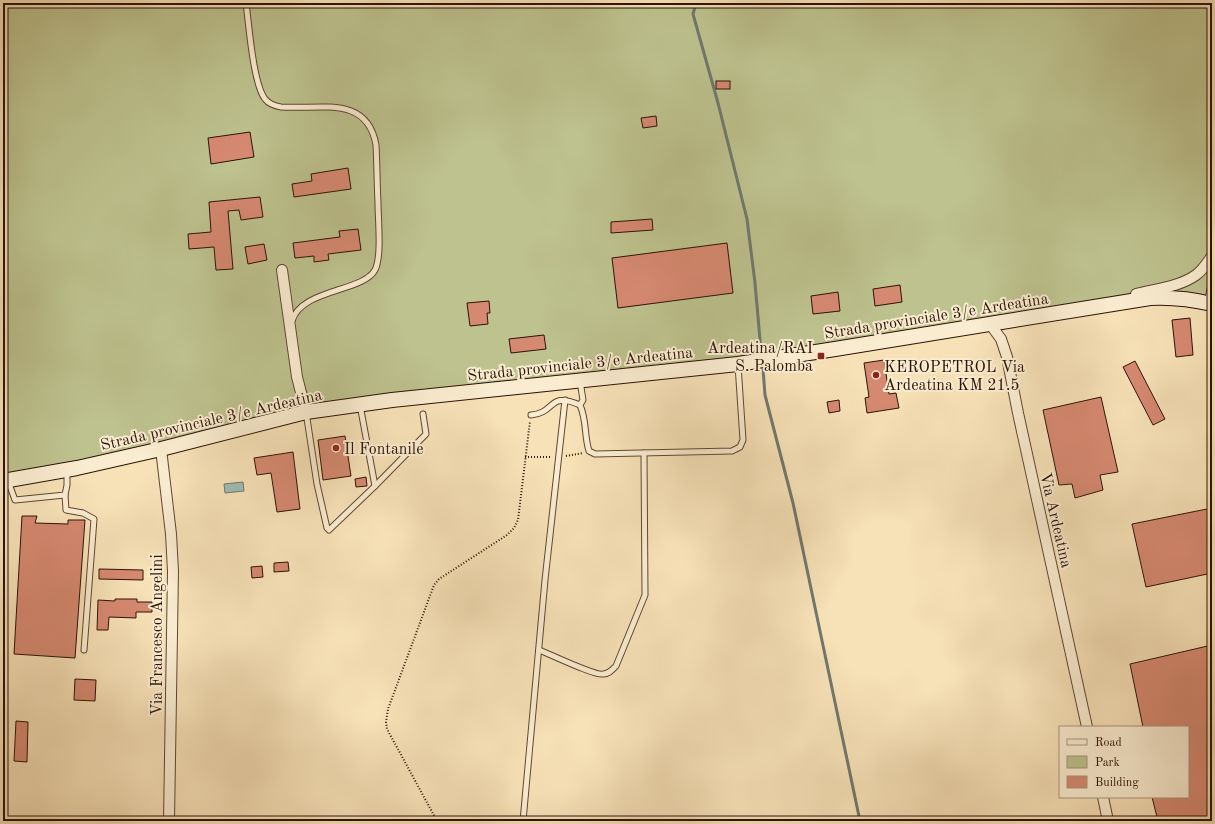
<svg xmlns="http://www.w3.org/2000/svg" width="1215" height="824" viewBox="0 0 1215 824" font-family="'Old Standard TT',serif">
  <rect width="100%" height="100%" fill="#f7e1b7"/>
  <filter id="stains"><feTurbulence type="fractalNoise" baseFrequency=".005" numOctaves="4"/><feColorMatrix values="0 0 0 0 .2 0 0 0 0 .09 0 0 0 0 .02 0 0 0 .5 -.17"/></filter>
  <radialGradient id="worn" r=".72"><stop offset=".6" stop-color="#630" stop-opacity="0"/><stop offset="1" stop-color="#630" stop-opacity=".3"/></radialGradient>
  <path fill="#bdc28e" stroke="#746a4a" d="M3,3H1212V298L1084,308L738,364L360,404L3,481Z"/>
  <path fill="#9ebcb5" stroke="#70786f" d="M243,482L244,491L225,493L224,484Z"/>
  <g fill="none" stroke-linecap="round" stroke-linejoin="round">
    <g stroke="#70786f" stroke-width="3">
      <path d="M696,3L693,14L718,103L747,219L755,283L761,351"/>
      <path d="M763,369L765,395L793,503L860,821"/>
    </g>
  </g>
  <g fill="#d68971" stroke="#2c1206">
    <rect x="716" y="81" width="14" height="8"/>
    <path d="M656,116L657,126L643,128L641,118Z"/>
    <path d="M250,132L254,157L211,164L208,138Z"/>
    <path d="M348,168L351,189L294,197L292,184L312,181L311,174Z"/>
    <path d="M260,197L263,217L241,220L239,210L228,211L233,269L216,270L214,247L189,249L188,234L211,232L209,202Z"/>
    <path d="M652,219L653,230L611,233V222Z"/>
    <path d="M358,229L361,250L328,254L329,260L314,262V256L295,258L293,243L340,237L339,231Z"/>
    <path d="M727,243L733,293L618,308L612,258Z"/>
    <path d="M264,244L267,260L248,264L245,247Z"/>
    <path d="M900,285L902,302L875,306L873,289Z"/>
    <path d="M838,292L840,311L813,314L811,296Z"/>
    <path d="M489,301L490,313H487L488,324L470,326L467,303Z"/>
    <path d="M1190,318L1193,355L1176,357L1172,320Z"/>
    <path d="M544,335L546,349L511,353L509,339Z"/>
    <path d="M884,360L889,394L896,393L899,408L867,413L865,398L869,397L864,363Z"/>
    <path d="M1135,361L1165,419L1153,425L1123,367Z"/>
    <path d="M1101,397L1118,472L1100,475L1103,490L1075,498L1072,484L1059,485L1043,410Z"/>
    <path d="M839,400L840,411L829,413L827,402Z"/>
    <path d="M345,436L351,476L323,480L318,440Z"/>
    <path d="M293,452L300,509L277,512L271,473L257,475L254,458Z"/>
    <path d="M366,477L367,486L356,487L355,479Z"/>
    <path d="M1212,508V573L1146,587L1132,524Z"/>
    <path d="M22,516H37L35,523L68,524V520H85L75,658L14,654Z"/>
    <path d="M288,562L289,571L274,572V563Z"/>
    <path d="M262,566L263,577L252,578L251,567Z"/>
    <path d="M99,569L143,570V580L99,579Z"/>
    <path d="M115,599H137V602H152V612H136V618L109,617L108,630H97L98,600L115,601Z"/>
    <path d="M1212,645V821H1158L1152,797H1188V727H1143L1130,664Z"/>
    <path d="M75,679L96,680L95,701L74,700Z"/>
    <path d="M16,721L28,722L27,762L14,761Z"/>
  </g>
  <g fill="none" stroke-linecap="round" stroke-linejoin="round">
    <g stroke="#5f4632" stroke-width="7">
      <g id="service">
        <path d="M246,3C249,25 253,83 265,99C269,104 275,106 281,107C319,110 367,94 376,145C377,164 377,184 378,203C378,220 382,256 375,270C363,292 301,289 292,321"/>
        <path d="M580,405L583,400L580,381"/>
        <path d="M306,412L317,484L327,528L329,530L375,486L360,405"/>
        <path d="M531,415C556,413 548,391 580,405C587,421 584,435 589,451L595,454L732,451L740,447L743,440L738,365"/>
        <path d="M8,481L15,500L65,495L67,485V471"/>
        <path d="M375,486L426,434L423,414"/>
        <path d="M65,495L66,510L83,513L94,519L84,650"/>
        <path d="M539,650C550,654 595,676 603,674C609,674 612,670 616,666L645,595L644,453"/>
        <path d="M523,821L545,580L565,400"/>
      </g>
    </g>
    <g stroke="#5f4632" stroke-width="12">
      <g id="minor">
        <path d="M282,270L297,377L306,412"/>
        <path d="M1136,294C1156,289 1179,287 1196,275C1203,270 1207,263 1212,256"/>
        <path d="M1210,303L1212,291"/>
        <path d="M990,324L1001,339L1007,357L1018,413L1087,727"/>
        <path d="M161,449L171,534L173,571L169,821"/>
        <path d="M1103,797L1108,821"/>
      </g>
    </g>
    <g stroke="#2c1206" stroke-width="16">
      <path id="secondary" d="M3,481L77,468L161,449L306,412L392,400L738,364L835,349L1150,298C1171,297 1191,299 1212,304"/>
    </g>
    <g stroke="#2c1206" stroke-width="2" stroke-dasharray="1 2" stroke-linecap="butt">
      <path d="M566,456L583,453"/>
      <path d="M525,457H552"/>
      <path d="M437,821L387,729L386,722L388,709L434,585L439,579L507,535L514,528L518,520L530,421"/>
    </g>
    <use href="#service" stroke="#faecd0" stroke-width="5"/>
    <use href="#minor" stroke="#faecd0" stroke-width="10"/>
    <use href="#secondary" stroke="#faecd0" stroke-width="14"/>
  </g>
  <g fill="#8f2418" stroke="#faecd0" stroke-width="1.5">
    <rect x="817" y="352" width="8" height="8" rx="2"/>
    <circle cx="876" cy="375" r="4"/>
    <circle cx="336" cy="448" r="4"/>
  </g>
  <g text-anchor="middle" stroke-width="4" stroke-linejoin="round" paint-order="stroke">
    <g font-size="16" fill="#2c1206" stroke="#faecd0">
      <text transform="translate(936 315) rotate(-9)" y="6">Strada provinciale 3/e Ardeatina</text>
      <text transform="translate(580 363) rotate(-6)" y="6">Strada provinciale 3/e Ardeatina</text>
      <text transform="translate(211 419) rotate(-13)" y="6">Strada provinciale 3/e Ardeatina</text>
      <text transform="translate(1057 520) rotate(77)" y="6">Via Ardeatina</text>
      <text transform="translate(156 635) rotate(-90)" y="6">Via Francesco Angelini</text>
    </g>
    <g font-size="16" fill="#2c1206" stroke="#faecd0" text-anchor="start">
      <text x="813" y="353" text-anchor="end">Ardeatina/RAI<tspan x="813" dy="18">S. Palomba</tspan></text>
      <text x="884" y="372">KEROPETROL Via<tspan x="884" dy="18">Ardeatina KM 21.5</tspan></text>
      <text x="344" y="454">Il Fontanile</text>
    </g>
  </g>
  <rect width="1215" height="824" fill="none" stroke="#f7e1b7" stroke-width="16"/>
  <rect x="4" y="4" width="1207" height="816" fill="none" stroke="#2c1206" stroke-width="2"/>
  <rect x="8" y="8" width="1199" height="808" fill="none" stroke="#2c1206"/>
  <rect x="1059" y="726" width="130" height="72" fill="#faecd0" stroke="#a8957f"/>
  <rect x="1067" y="739" width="20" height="6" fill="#faecd0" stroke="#a8957f"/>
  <text x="1095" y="746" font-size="12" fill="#2c1206">Road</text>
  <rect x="1067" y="756" width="20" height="12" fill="#bdc28e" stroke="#a8957f"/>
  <text x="1095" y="766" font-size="12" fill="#2c1206">Park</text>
  <rect x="1067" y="776" width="20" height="12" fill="#d68971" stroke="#a8957f"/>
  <text x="1095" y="786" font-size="12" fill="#2c1206">Building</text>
  <rect width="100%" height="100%" filter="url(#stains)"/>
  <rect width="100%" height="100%" fill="url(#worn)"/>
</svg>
